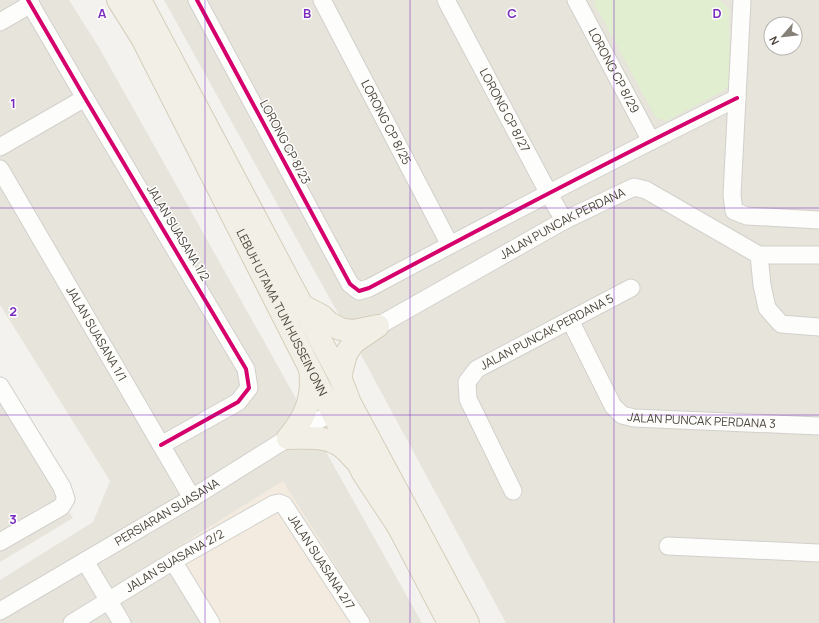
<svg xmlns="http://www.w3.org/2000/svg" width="819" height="623" viewBox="0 0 819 623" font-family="Manrope,sans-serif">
  <rect width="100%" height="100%" fill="#f4f2ee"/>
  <g fill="#e7e4dc" fill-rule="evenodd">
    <path d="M0,0H69L100,49L422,623H0V580L93,522L110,481L0,305Z"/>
    <path d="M164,0H819V623H506L360,353ZM771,24H795V48H771Z"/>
    <path d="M0,403L73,518L0,562Z"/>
  </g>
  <path fill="#f3ebdf" d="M283,481L372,623H202L161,557Z"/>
  <path fill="#e1eecf" d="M596,0H720L729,9L730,82L725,90L666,121L656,118L594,3Z"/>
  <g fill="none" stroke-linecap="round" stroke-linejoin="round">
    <g stroke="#d2d0cb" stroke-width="19">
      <g id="minor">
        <path d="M28,0L85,98L246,369L249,388L238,402L161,445"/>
        <path d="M197,0L350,284L359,291L369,288C491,223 613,159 737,98"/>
        <path id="s1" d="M322,0L450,245"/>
        <path id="s2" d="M446,0L549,194L558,210L565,220"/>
        <path id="s3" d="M576,0L651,141"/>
        <path d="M742,0L732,195L734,211L747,216L819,220"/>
        <path d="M0,22L31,4"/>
        <path d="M0,147L85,98"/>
        <path id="s4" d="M0,169L192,498"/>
        <path d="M759,255L762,285L767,308L781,324L819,327"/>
        <path id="s5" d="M570,320L613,406L622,415L634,418L819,426"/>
        <path id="s6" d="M378,326L565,220L634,187L646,190L759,255H819"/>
        <path d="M0,386L62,487L66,499L61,507L0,542"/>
        <path id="s7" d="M513,491L468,399L467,382L477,369L631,288"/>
        <path d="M668,546L819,553"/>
        <path d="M85,561L122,623"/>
        <path d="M173,561L211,623"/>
        <path id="s8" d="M0,611L192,498L288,438L343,406"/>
        <path id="s9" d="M72,623L173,561L274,504L279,503L284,505L361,623"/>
      </g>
    </g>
    <g stroke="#d6cebb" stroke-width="24">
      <g id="major">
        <path id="s10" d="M118,0L142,38L363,473L398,526L449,623"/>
        <path d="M140,0L340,377L350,403L468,623"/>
        <path d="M303,306L322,316L329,323L340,329L353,331L378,326"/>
        <path d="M340,377L346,354L353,343L375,328"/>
        <path d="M288,438C303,438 322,436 335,443C343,446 349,453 354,459"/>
        <path d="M288,438C306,417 314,396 310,369"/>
      </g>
    </g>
    <use href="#minor" stroke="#fdfdfc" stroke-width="17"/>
    <use href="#major" stroke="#f2efe6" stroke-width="22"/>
    <g stroke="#fff" stroke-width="6">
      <g id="cycleway">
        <path d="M28,0L85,98L246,369L249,388L238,402L161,445"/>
        <path d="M197,0L350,284L359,291L369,288C491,223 613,159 737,98"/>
      </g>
    </g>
    <use href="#cycleway" stroke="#d6006c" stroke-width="4"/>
  </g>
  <path fill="none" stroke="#7b2cbf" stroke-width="1" stroke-opacity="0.55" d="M205,0V623M410,0V623M614,0V623M0,208H819M0,415H819"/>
  <g text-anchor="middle" stroke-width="3" stroke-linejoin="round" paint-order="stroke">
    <g font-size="12" fill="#4b4439" stroke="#fff">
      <text dy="4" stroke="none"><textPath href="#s3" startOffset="80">LORONG CP 8/29</textPath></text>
      <text dy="4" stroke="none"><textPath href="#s2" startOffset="125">LORONG CP 8/27</textPath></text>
      <text dy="4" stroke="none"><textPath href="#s1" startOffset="138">LORONG CP 8/25</textPath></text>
      <text transform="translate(285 142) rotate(62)" y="4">LORONG CP 8/23</text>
      <text dy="4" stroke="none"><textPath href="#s6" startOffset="211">JALAN PUNCAK PERDANA</textPath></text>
      <text transform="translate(178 233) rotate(59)" y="4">JALAN SUASANA 1/2</text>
      <text dy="4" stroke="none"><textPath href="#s10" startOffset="353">LEBUH UTAMA TUN HUSSEIN ONN</textPath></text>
      <text dy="4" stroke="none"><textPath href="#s7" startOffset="215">JALAN PUNCAK PERDANA 5</textPath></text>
      <text dy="4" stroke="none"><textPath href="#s4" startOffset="191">JALAN SUASANA 1/1</textPath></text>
      <text dy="4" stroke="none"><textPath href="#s5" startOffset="189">JALAN PUNCAK PERDANA 3</textPath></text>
      <text dy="4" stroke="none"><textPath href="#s8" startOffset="194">PERSIARAN SUASANA</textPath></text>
      <text dy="4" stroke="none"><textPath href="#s9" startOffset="120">JALAN SUASANA 2/2</textPath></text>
      <text dy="4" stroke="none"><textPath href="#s9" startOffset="313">JALAN SUASANA 2/7</textPath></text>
    </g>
  </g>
  <g font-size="13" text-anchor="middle" font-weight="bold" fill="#7b2cbf" stroke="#fff" stroke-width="3" stroke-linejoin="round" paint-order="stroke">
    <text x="102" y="18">A</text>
    <text x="307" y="18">B</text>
    <text x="512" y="18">C</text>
    <text x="717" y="18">D</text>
    <text x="13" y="108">1</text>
    <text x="13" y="316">2</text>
    <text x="13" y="524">3</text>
  </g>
  <g transform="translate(783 36) rotate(242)"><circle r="19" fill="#ffffff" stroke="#b7b4b0"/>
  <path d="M0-3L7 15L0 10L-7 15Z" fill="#868178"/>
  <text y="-6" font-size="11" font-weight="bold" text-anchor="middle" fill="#4b4439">N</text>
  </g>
</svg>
